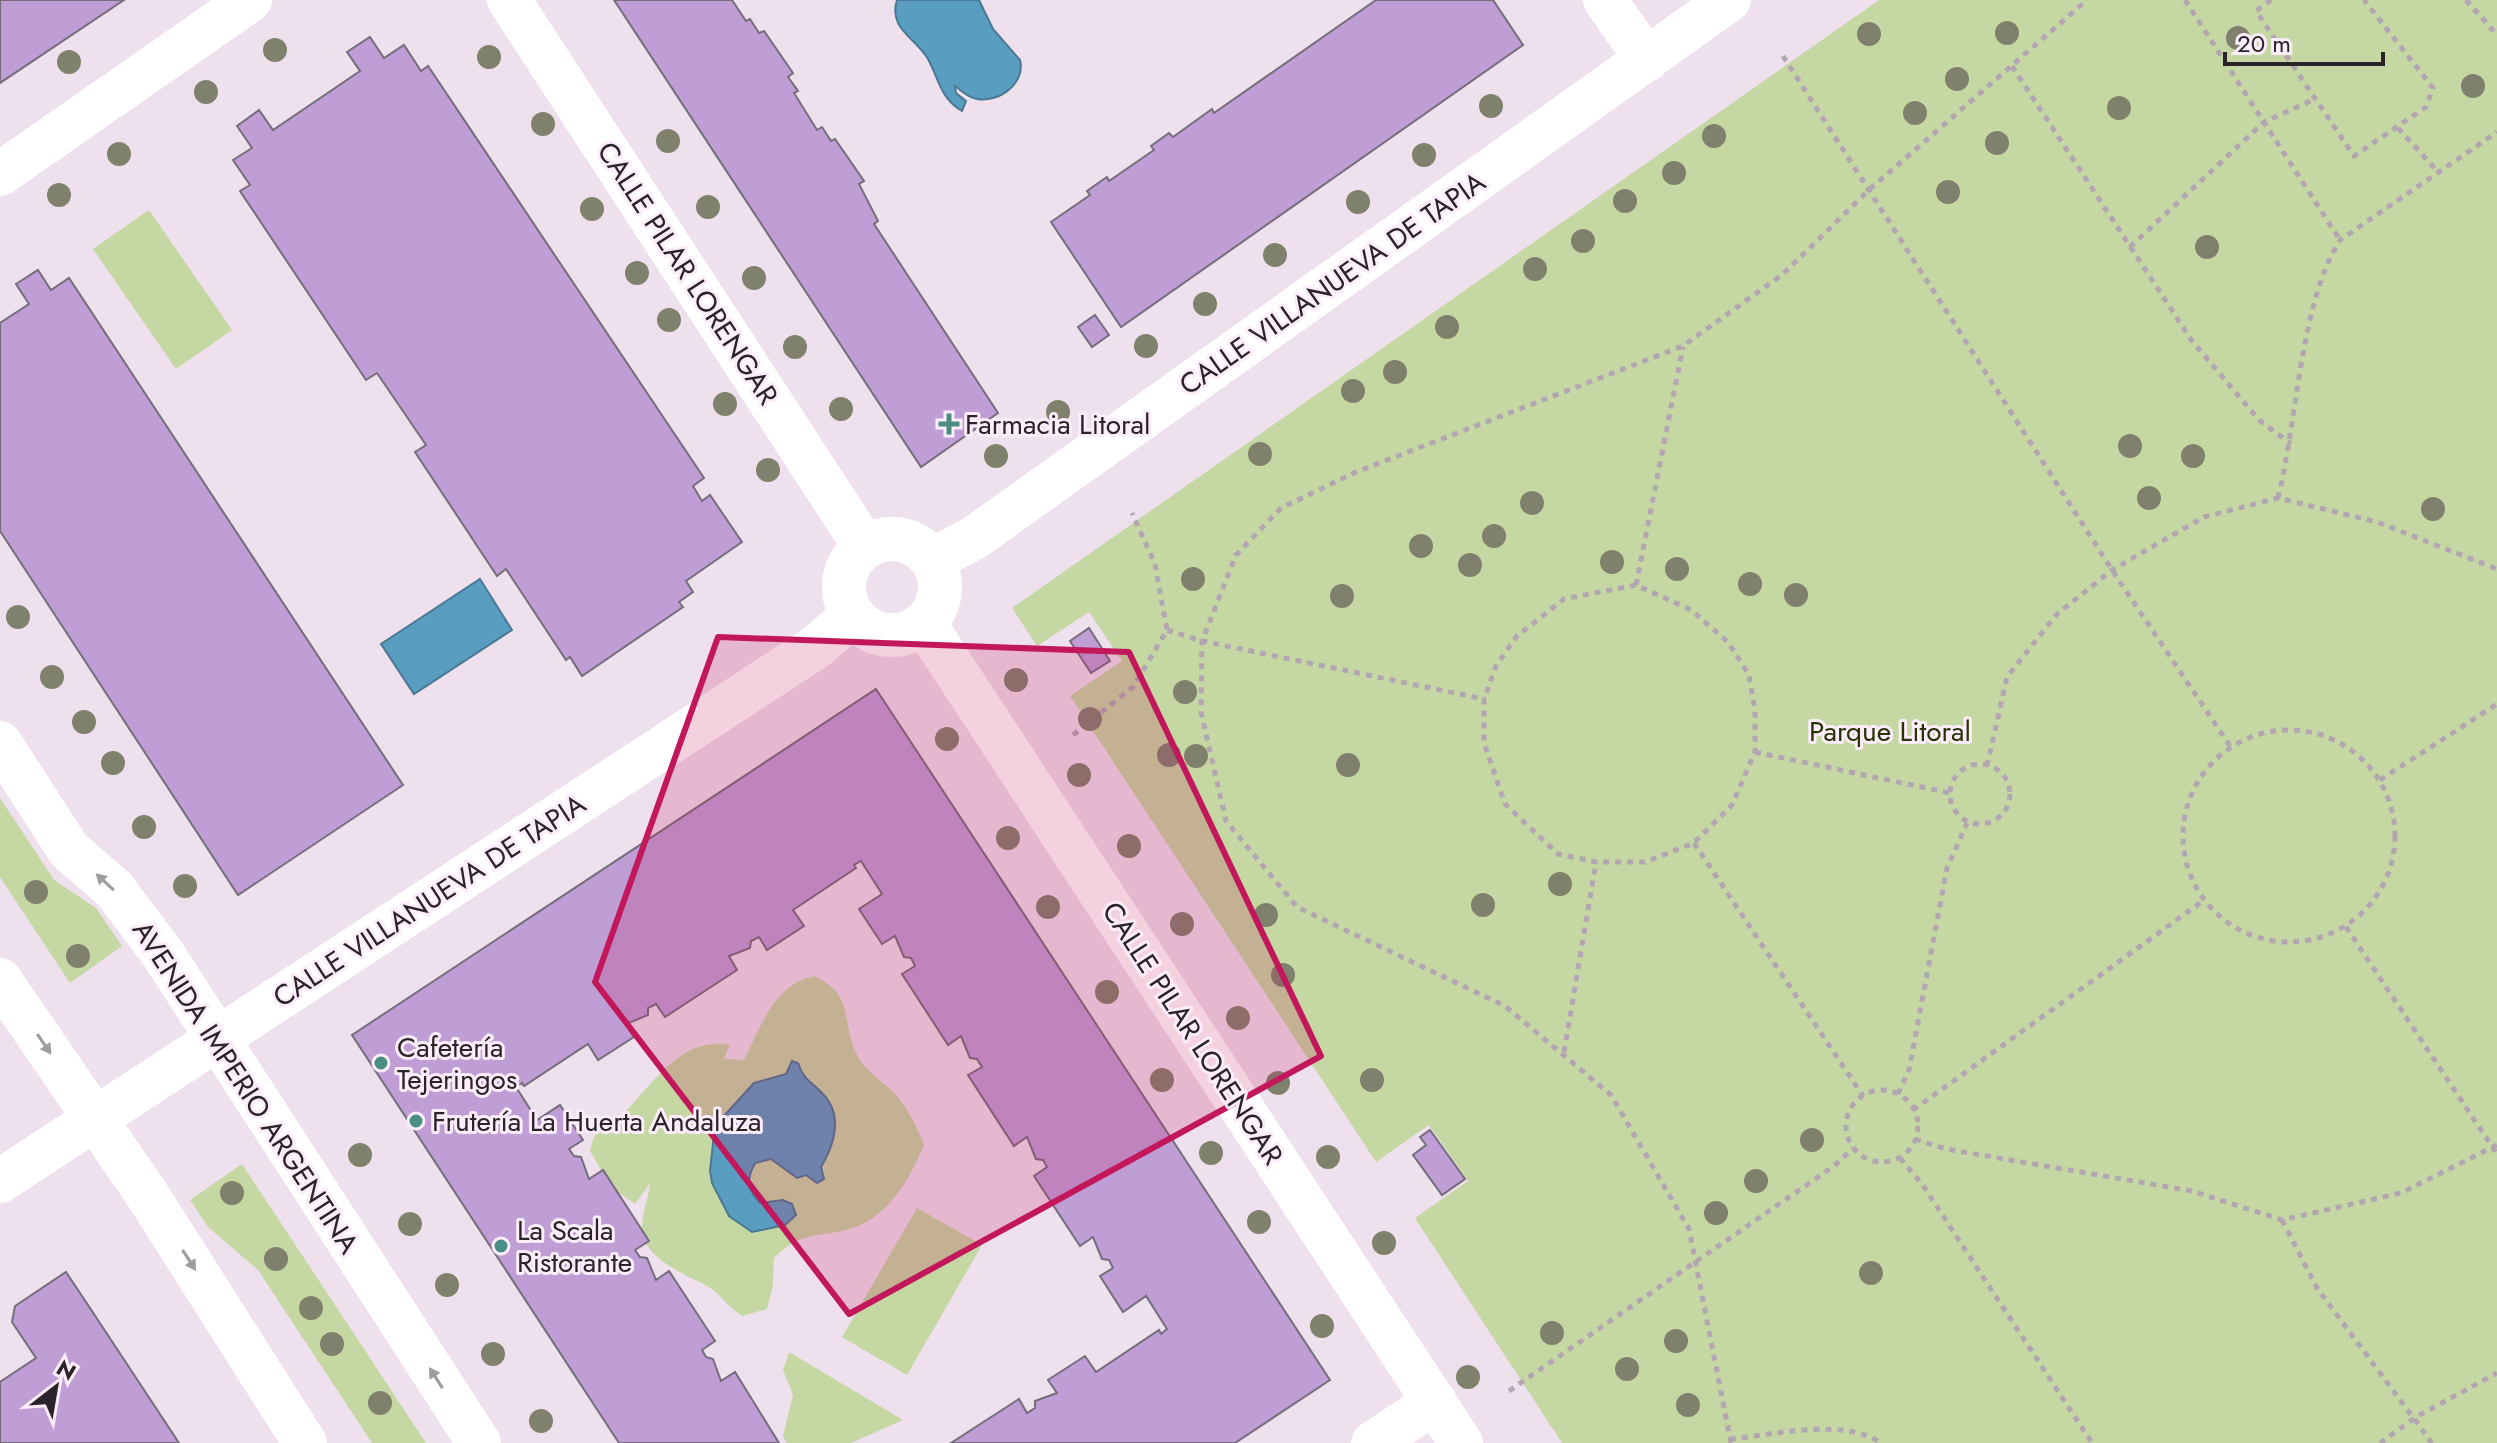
<svg xmlns="http://www.w3.org/2000/svg" width="2497" height="1443" viewBox="0 0 2497 1443" font-family="Jost,sans-serif">
  <rect width="100%" height="100%" fill="#efe0ee"/>
  <g fill="#c5d8a3">
    <path d="M1879,0H2497V1443H1562L1415,1218L1468,1181L1429,1125L1376,1162L1070,696L1122,661L1089,612L1037,646L1012,608Z"/>
    <path d="M149,210L232,330L176,369L93,249Z"/>
    <path d="M0,798L54,880L96,908L122,946L70,983L0,877Z"/>
    <path d="M814,976C858,995 839,1027 860,1060C867,1071 882,1081 892,1091C907,1106 916,1125 924,1145C909,1181 887,1220 846,1230C813,1238 800,1232 774,1258L773,1285L767,1309L742,1316C728,1307 719,1293 709,1287C687,1275 640,1258 642,1226C643,1211 648,1196 651,1182L635,1204L611,1187L590,1151C592,1145 592,1139 596,1134C603,1123 617,1121 625,1112C642,1094 661,1069 682,1055C697,1045 712,1043 730,1044L724,1059L744,1060C761,1027 773,985 814,976Z"/>
    <path d="M242,1164L426,1443H372L258,1270L208,1227L190,1200Z"/>
    <path d="M917,1208L982,1245L907,1375L842,1337Z"/>
    <path d="M789,1352L903,1420L851,1443H787L783,1436L793,1395L783,1370Z"/>
  </g>
  <g fill="#599dc0" stroke="#4b7993" stroke-width="2">
    <path d="M897,0H979L993,29L1020,60C1026,83 999,103 977,99C968,98 962,91 955,86L956,93L966,101L962,111C940,98 939,79 928,59C915,37 888,29 897,0Z"/>
    <path d="M480,579L512,630L414,694L381,644Z"/>
    <path d="M792,1061L798,1063C803,1079 810,1081 821,1092C844,1114 835,1143 821,1167L824,1179L817,1183L806,1175L797,1178L771,1159L755,1163C746,1180 747,1189 760,1203L783,1200L792,1204L796,1215L785,1225L752,1232L729,1216L712,1183L710,1171L714,1134L705,1119L722,1118L754,1083L786,1074Z"/>
  </g>
  <g fill="#bf9ed6" stroke="#766d7c" stroke-width="2">
    <path d="M0,0H124L0,83Z"/>
    <path d="M614,0H732L746,21L750,19L759,33L764,31L793,73L788,77L798,91L794,93L817,130L822,127L831,141L835,139L864,181L859,184L878,221L874,224L998,413L921,467Z"/>
    <path d="M1376,0H1493L1523,45L1121,327L1051,222L1090,195L1087,191L1107,177L1109,181L1154,150L1151,146L1169,133L1173,137L1212,109L1214,113Z"/>
    <path d="M370,37L384,58L404,45L421,71L428,66L704,478L693,486L702,501L710,495L742,542L686,581L693,592L679,602L683,607L582,676L570,657L566,660L506,569L497,576L415,452L426,445L377,373L366,380L240,191L250,185L233,160L252,148L237,126L259,110L273,130L360,71L347,52Z"/>
    <path d="M38,270L51,290L69,278L403,785L238,895L0,531V323L29,304L16,284Z"/>
    <path d="M1095,315L1109,335L1092,347L1078,327Z"/>
    <path d="M1089,628L1110,661L1091,673L1070,641Z"/>
    <path d="M876,689L1330,1380L1235,1443H951L1019,1399L1027,1413L1035,1408V1401L1057,1393L1048,1380L1085,1356L1096,1372L1159,1330L1161,1334L1167,1329L1146,1296L1123,1312L1100,1276L1113,1268L1109,1260L1102,1259L1093,1237L1080,1246L1034,1176L1047,1167L1043,1160L1036,1159L1027,1137L1014,1146L968,1075L982,1067L977,1059L970,1058L961,1036L948,1045L902,974L915,966L911,958L904,957L895,936L882,944L859,909L882,894L861,861L854,865L856,868L793,910L804,926L767,950L759,937L751,941L750,948L729,956L737,970L665,1017L656,1004L648,1008V1015L626,1024L634,1037L598,1060L588,1044L524,1086L522,1083L516,1087L537,1120L560,1105L583,1140L569,1149L574,1156L581,1157L589,1179L603,1170L649,1241L635,1250L640,1257L647,1258L656,1280L669,1271L715,1341L702,1350L706,1357L713,1359L721,1381L735,1372L779,1443H619L352,1035Z"/>
    <path d="M1430,1130L1465,1179L1442,1195L1413,1155L1426,1145L1420,1137Z"/>
    <path d="M66,1272L88,1305L179,1443H0V1382L36,1358L12,1322L15,1306Z"/>
  </g>
  <g fill="none" stroke-linecap="round" stroke-linejoin="round">
    <g stroke="#b2a6b1" stroke-width="5" stroke-dasharray="6 6" stroke-linecap="butt">
      <path d="M2185,0L2340,240"/>
      <path d="M2271,0L2256,11L2354,156L2426,107L2433,88L2364,0"/>
      <path d="M2466,0L2497,35"/>
      <path d="M1783,56L2112,570L2230,746"/>
      <path d="M2012,66L2192,341L2259,420L2291,444"/>
      <path d="M2398,128L2439,173"/>
      <path d="M2130,247L2264,122L2315,99"/>
      <path d="M2278,498C2297,422 2300,303 2340,240L2497,132"/>
      <path d="M1636,585L1683,347"/>
      <path d="M1167,630L1202,641L1484,699V743L1505,804L1558,854L1596,862H1645L1694,843L1732,805L1755,752V710L1749,675L1728,642L1691,610L1636,585L1564,599L1517,636L1496,666L1484,699"/>
      <circle cx="2289" cy="836" r="106"/>
      <path d="M1073,735L1133,687L1167,630L1155,564L1132,513"/>
      <path d="M1755,752L1950,793"/>
      <circle cx="1980" cy="794" r="30"/>
      <path d="M1987,766L2007,677L2056,615L2112,570L2204,517L2278,498L2377,522L2497,569"/>
      <path d="M2380,780L2497,704"/>
      <path d="M1694,843L1863,1096"/>
      <path d="M2346,927L2497,1154"/>
      <path d="M1564,1052L1596,862"/>
      <circle cx="1882" cy="1126" r="36"/>
      <path d="M1898,1094L1909,1070L1947,868L1967,823"/>
      <path d="M1913,1110L2203,901"/>
      <path d="M1915,1139L1946,1149L2192,1191L2282,1220L2401,1193L2497,1145"/>
      <path d="M1900,1158L1922,1184L2092,1443"/>
      <path d="M2282,1220L2317,1288L2432,1443"/>
      <path d="M1509,1391L1834,1166L1853,1148"/>
      <path d="M1730,1439C1774,1435 1842,1417 1881,1443"/>
      <path d="M1731,1443L1689,1229L1611,1095L1505,1006L1297,907L1226,821L1201,712L1202,641L1236,555L1281,508L1356,472L1683,346L1783,274L1870,189L2087,0"/>
      <path d="M2380,1443L2416,1417L2497,1373"/>
    </g>
    <g stroke="#fff" stroke-width="44">
      <path d="M509,0L865,547"/>
      <path d="M1605,0L1647,60"/>
      <path d="M0,174L250,0"/>
      <circle cx="892" cy="587" r="48"/>
      <path d="M932,560L974,538L1729,0"/>
      <path d="M924,623L1461,1443"/>
      <path d="M0,743L69,850L114,889L163,954L479,1443"/>
      <path d="M0,980L148,1196L305,1443"/>
      <path d="M0,1181L816,647L853,615"/>
      <path d="M1373,1443L1435,1402"/>
    </g>
  </g>
  <g fill="#80816d">
    <circle cx="2007" cy="33" r="12"/>
    <circle cx="1869" cy="34" r="12"/>
    <circle cx="2238" cy="38" r="12"/>
    <circle cx="275" cy="50" r="12"/>
    <circle cx="489" cy="57" r="12"/>
    <circle cx="69" cy="62" r="12"/>
    <circle cx="1957" cy="79" r="12"/>
    <circle cx="2473" cy="86" r="12"/>
    <circle cx="206" cy="92" r="12"/>
    <circle cx="1491" cy="106" r="12"/>
    <circle cx="2119" cy="108" r="12"/>
    <circle cx="1915" cy="113" r="12"/>
    <circle cx="543" cy="124" r="12"/>
    <circle cx="1714" cy="136" r="12"/>
    <circle cx="668" cy="141" r="12"/>
    <circle cx="1997" cy="143" r="12"/>
    <circle cx="119" cy="154" r="12"/>
    <circle cx="1424" cy="155" r="12"/>
    <circle cx="1674" cy="173" r="12"/>
    <circle cx="1948" cy="192" r="12"/>
    <circle cx="59" cy="195" r="12"/>
    <circle cx="1625" cy="201" r="12"/>
    <circle cx="1358" cy="202" r="12"/>
    <circle cx="708" cy="207" r="12"/>
    <circle cx="592" cy="209" r="12"/>
    <circle cx="1583" cy="241" r="12"/>
    <circle cx="2207" cy="247" r="12"/>
    <circle cx="1275" cy="255" r="12"/>
    <circle cx="1535" cy="269" r="12"/>
    <circle cx="637" cy="273" r="12"/>
    <circle cx="754" cy="278" r="12"/>
    <circle cx="1205" cy="304" r="12"/>
    <circle cx="669" cy="320" r="12"/>
    <circle cx="1447" cy="327" r="12"/>
    <circle cx="1146" cy="346" r="12"/>
    <circle cx="795" cy="347" r="12"/>
    <circle cx="1395" cy="372" r="12"/>
    <circle cx="1353" cy="391" r="12"/>
    <circle cx="725" cy="404" r="12"/>
    <circle cx="841" cy="409" r="12"/>
    <circle cx="1058" cy="412" r="12"/>
    <circle cx="2130" cy="446" r="12"/>
    <circle cx="1260" cy="454" r="12"/>
    <circle cx="996" cy="456" r="12"/>
    <circle cx="2193" cy="456" r="12"/>
    <circle cx="768" cy="470" r="12"/>
    <circle cx="2149" cy="498" r="12"/>
    <circle cx="1532" cy="503" r="12"/>
    <circle cx="2433" cy="509" r="12"/>
    <circle cx="1494" cy="536" r="12"/>
    <circle cx="1421" cy="546" r="12"/>
    <circle cx="1612" cy="562" r="12"/>
    <circle cx="1470" cy="565" r="12"/>
    <circle cx="1677" cy="569" r="12"/>
    <circle cx="1193" cy="579" r="12"/>
    <circle cx="1750" cy="584" r="12"/>
    <circle cx="1796" cy="595" r="12"/>
    <circle cx="1342" cy="596" r="12"/>
    <circle cx="18" cy="617" r="12"/>
    <circle cx="52" cy="677" r="12"/>
    <circle cx="1016" cy="680" r="12"/>
    <circle cx="1185" cy="692" r="12"/>
    <circle cx="1090" cy="719" r="12"/>
    <circle cx="84" cy="722" r="12"/>
    <circle cx="947" cy="739" r="12"/>
    <circle cx="1169" cy="755" r="12"/>
    <circle cx="1196" cy="756" r="12"/>
    <circle cx="113" cy="763" r="12"/>
    <circle cx="1348" cy="765" r="12"/>
    <circle cx="1079" cy="775" r="12"/>
    <circle cx="144" cy="827" r="12"/>
    <circle cx="1008" cy="838" r="12"/>
    <circle cx="1129" cy="846" r="12"/>
    <circle cx="1560" cy="884" r="12"/>
    <circle cx="185" cy="886" r="12"/>
    <circle cx="36" cy="892" r="12"/>
    <circle cx="1483" cy="905" r="12"/>
    <circle cx="1048" cy="907" r="12"/>
    <circle cx="1266" cy="915" r="12"/>
    <circle cx="1182" cy="924" r="12"/>
    <circle cx="78" cy="956" r="12"/>
    <circle cx="1283" cy="975" r="12"/>
    <circle cx="1107" cy="992" r="12"/>
    <circle cx="1238" cy="1018" r="12"/>
    <circle cx="1162" cy="1080" r="12"/>
    <circle cx="1372" cy="1080" r="12"/>
    <circle cx="1278" cy="1083" r="12"/>
    <circle cx="1812" cy="1140" r="12"/>
    <circle cx="1211" cy="1153" r="12"/>
    <circle cx="360" cy="1155" r="12"/>
    <circle cx="1328" cy="1157" r="12"/>
    <circle cx="1756" cy="1181" r="12"/>
    <circle cx="232" cy="1193" r="12"/>
    <circle cx="1716" cy="1213" r="12"/>
    <circle cx="1259" cy="1222" r="12"/>
    <circle cx="410" cy="1224" r="12"/>
    <circle cx="1384" cy="1243" r="12"/>
    <circle cx="276" cy="1259" r="12"/>
    <circle cx="1871" cy="1273" r="12"/>
    <circle cx="447" cy="1285" r="12"/>
    <circle cx="311" cy="1308" r="12"/>
    <circle cx="1322" cy="1326" r="12"/>
    <circle cx="1552" cy="1333" r="12"/>
    <circle cx="1676" cy="1341" r="12"/>
    <circle cx="332" cy="1344" r="12"/>
    <circle cx="493" cy="1354" r="12"/>
    <circle cx="1627" cy="1369" r="12"/>
    <circle cx="1468" cy="1377" r="12"/>
    <circle cx="380" cy="1403" r="12"/>
    <circle cx="1688" cy="1405" r="12"/>
    <circle cx="541" cy="1421" r="12"/>
  </g>
  <defs><path id="oneway-solid" d="M-6-.8H1V-3.2L6.5 0L1 3.2V.8H-6Z" transform="scale(2)"/></defs>
  <g fill="#9f9c9f">
    <use href="#oneway-solid" transform="translate(105 882) rotate(-137)"/>
    <use href="#oneway-solid" transform="translate(44 1044) rotate(56)"/>
    <use href="#oneway-solid" transform="translate(189 1260) rotate(57)"/>
    <use href="#oneway-solid" transform="translate(436 1378) rotate(-123)"/>
  </g>
  <path fill="#c2185b" fill-opacity="0.2" stroke="#c2185b" stroke-width="6" stroke-linejoin="round" d="M718,637L1129,652L1321,1056L849,1314L595,982Z"/>
  <g fill="#488e85" stroke="#fdedfb" stroke-width="3">
    <path d="M945 412h8v8h8v8h-8v8h-8v-8h-8v-8h8z"/>
    <circle cx="381" cy="1063" r="8"/>
    <circle cx="416" cy="1121" r="8"/>
    <circle cx="501" cy="1246" r="8"/>
  </g>
  <g text-anchor="middle" stroke-width="6" stroke-linejoin="round" paint-order="stroke">
    <g font-size="28" fill="#2a2429" stroke="#fdedfb">
      <text transform="translate(688 273) rotate(57)" y="10">CALLE PILAR LORENGAR</text>
      <text transform="translate(1332 283) rotate(-35)" y="10">CALLE VILLANUEVA DE TAPIA</text>
      <text transform="translate(429 900) rotate(-33)" y="10">CALLE VILLANUEVA DE TAPIA</text>
      <text transform="translate(1193 1033) rotate(57)" y="10">CALLE PILAR LORENGAR</text>
      <text transform="translate(246 1087) rotate(57)" y="10">AVENIDA IMPERIO ARGENTINA</text>
    </g>
    <g font-size="28" fill="#2a2429" stroke="#fdedfb" text-anchor="start">
      <text x="965" y="434">Farmacia Litoral</text>
      <text x="397" y="1057">Cafetería<tspan x="397" dy="32">Tejeringos</tspan></text>
      <text x="432" y="1131">Frutería La Huerta Andaluza</text>
      <text x="517" y="1240">La Scala<tspan x="517" dy="32">Ristorante</tspan></text>
    </g>
    <g font-size="28" fill="#263304" stroke="#fdedfb">
      <text x="1890" y="741">Parque Litoral</text>
    </g>
  </g>
  <g transform="translate(56 1387) rotate(31)" stroke="#fdedfb" stroke-width="6" paint-order="stroke">
  <path d="M0-6L14 30L0 20L-14 30Z" fill="#2a2429"/>
  <text y="-12" font-size="22" font-weight="bold" text-anchor="middle" fill="#2a2429">N</text>
  </g>
  <path d="M2225 52v12h158v-12" fill="none" stroke="#2a2429" stroke-width="4"/>
  <text x="2237" y="52" font-size="24" fill="#2a2429" stroke="#fdedfb" stroke-width="6" paint-order="stroke">20 m</text>
</svg>
